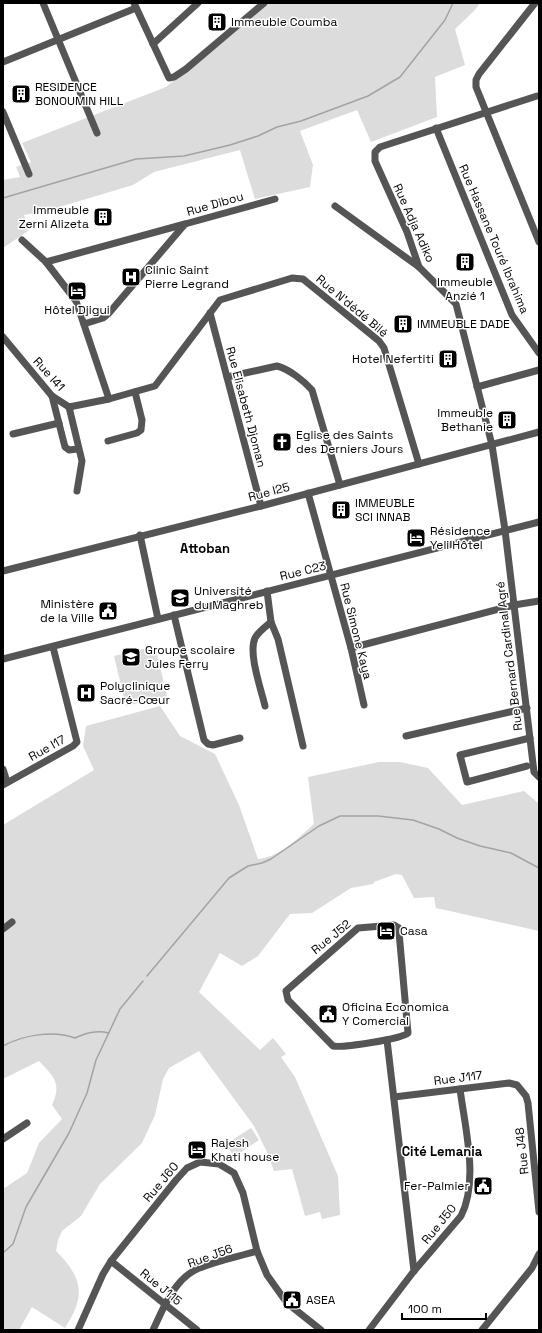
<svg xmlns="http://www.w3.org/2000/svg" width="542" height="1333" viewBox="0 0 542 1333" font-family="'Space Grotesk',sans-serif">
  <rect width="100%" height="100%" fill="#fff"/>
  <g fill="#dcdcdc">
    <path d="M266,3H480L474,11L455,29L465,65L435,77L437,117L371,142L357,110L300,131L313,165L310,187L255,199L240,150L154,172L133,185L46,211L24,215L28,231L3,248V180L20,177L16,167L31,162L22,143L166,87Z"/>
    <path d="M155,646L167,696L126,706L114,656Z"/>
    <path d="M160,706L180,736L215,754L239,805L258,859C280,857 298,838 314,824L308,777L379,762H400L428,768L462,805L524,791L539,804V931L436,908L434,897L414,898L402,875L396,874L374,882L373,884L351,888L312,913L290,914L258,956L242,966L220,953L199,992L260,1050L273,1038L286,1054L281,1057L295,1077L338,1176L340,1215L322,1219L320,1212L305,1216L292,1169L274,1171L267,1152L254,1126L199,1051L169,1068L163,1079L155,1115L142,1143L100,1184L81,1216L62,1231L58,1240L56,1251C83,1278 86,1296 65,1328L32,1307L19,1330H3V1189L27,1173L39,1143L62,1119L52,1105C62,1083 54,1077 39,1061L3,1079V825L94,770L83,746L86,726Z"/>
    <path d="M251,1128L259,1140L234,1157L226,1144Z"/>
  </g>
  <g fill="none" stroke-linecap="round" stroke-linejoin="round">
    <g stroke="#a3a3a3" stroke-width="1.5">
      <path d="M3,198L136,159L184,156L230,145L258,136L277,127L301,121L368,96L400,77L445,20L453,3"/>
      <path d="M147,976L229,878L248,866L262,863L271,859L319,826L340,816H378L413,820L439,829L457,838L480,846L511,853L539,868"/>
      <path d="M3,1046C23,1035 53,1030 75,1038C86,1033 96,1030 109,1033"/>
      <path d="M3,1253L13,1244L26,1207L69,1133L87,1093L96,1060L120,1009L143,981"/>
    </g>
    <g stroke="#555" stroke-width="7">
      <path d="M43,3L97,133"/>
      <path d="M134,3L169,78L174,77L186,69L264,3"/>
      <path d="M535,3L479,74L476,80V87L539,242"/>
      <path d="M153,44L198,3"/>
      <path d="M3,62L136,8"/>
      <path d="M537,96L380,147L375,152V161L407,232L419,267L456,304L492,445L505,530L534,772L539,777"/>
      <path d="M3,112L29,174"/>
      <path d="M436,128L512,315L539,353"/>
      <path d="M335,206L419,267"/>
      <path d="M22,240L46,262L76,301L109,399"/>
      <path d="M46,262L185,224"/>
      <path d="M210,313L261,506"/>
      <path d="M84,324L103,318L109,313L185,224L275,199"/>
      <path d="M3,337L52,396L69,407L109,399L155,386L220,300L292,278L303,279L379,341L384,348L419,464"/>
      <path d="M227,377L277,366C289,369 304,381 312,390L340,485"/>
      <path d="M477,387L539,370"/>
      <path d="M52,396L65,447L69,450L78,449"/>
      <path d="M69,407L82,461L77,491"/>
      <path d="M13,434L59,423"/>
      <path d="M108,441L137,433L141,430L142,420L135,392"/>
      <path d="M308,493L351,648L364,705"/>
      <path d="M140,535L158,619"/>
      <path d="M3,571L261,506L539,432"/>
      <path d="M267,591L271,622L278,639L303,746"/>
      <path d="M174,615L204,740L208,744L213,745L240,738"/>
      <path d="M351,648L514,605L539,601"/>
      <path d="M3,659L539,522"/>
      <path d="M265,706C261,689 248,653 255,638C258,632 265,627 271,622"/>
      <path d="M406,736L527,708"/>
      <path d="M527,766L467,782L460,755L530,738"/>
      <path d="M3,769L7,782"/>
      <path d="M3,785L73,746L77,742L53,647"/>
      <path d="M394,925L399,928V932L408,1033C402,1039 342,1048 333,1046L288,1000L286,991L358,928Z"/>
      <path d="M3,929L12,922"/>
      <path d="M387,1040L414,1271"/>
      <path d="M394,1097L509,1083L517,1085L526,1096L528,1103L539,1212"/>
      <path d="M3,1139L27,1123"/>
      <path d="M111,1261L197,1330"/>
      <path d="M78,1330L103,1274L111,1261L176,1180L187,1168L200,1162L219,1164L234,1173L243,1193L257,1251L267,1275L287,1303L321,1330"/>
      <path d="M153,1330C163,1309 173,1282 195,1270C214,1261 237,1257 257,1251"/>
      <path d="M369,1330L414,1271L461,1216C479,1181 465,1128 460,1089"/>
      <path d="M482,1330L532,1268L539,1254"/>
    </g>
  </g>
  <defs>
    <g id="building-square" transform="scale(1)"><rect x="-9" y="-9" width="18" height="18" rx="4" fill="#000" stroke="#fff"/><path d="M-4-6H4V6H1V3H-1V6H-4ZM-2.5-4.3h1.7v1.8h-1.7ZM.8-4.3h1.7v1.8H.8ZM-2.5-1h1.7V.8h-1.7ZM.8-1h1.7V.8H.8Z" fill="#fff"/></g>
    <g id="hospital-square" transform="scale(1)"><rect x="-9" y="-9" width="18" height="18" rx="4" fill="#000" stroke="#fff"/><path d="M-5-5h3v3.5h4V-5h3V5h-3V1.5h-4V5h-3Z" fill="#fff"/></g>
    <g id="hotel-square" transform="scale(1)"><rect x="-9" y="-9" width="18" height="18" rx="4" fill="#000" stroke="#fff"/><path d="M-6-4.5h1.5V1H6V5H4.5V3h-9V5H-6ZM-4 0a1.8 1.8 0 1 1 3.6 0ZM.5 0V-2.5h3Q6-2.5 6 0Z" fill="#fff"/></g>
    <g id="church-square" transform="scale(1)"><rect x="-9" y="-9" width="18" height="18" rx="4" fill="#000" stroke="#fff"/><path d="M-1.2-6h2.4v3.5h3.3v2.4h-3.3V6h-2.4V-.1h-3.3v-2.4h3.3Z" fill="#fff"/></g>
    <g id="university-square" transform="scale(1)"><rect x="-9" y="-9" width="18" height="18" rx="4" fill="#000" stroke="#fff"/><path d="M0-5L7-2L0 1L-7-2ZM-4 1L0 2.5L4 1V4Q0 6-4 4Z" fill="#fff"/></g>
    <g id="civic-square" transform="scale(1)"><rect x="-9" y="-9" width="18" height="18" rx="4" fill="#000" stroke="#fff"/><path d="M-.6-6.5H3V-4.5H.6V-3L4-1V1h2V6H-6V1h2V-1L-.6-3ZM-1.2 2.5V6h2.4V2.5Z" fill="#fff"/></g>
    <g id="school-square" transform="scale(1)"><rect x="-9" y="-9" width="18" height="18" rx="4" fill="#000" stroke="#fff"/><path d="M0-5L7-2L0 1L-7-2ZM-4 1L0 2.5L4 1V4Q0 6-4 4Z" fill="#fff"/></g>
  </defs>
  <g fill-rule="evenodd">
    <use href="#building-square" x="217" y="22"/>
    <use href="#building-square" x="21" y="94"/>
    <use href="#building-square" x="103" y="217"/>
    <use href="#building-square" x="465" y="262"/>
    <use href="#hospital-square" x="131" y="277"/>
    <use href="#hotel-square" x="77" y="291"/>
    <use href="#building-square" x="403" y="324"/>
    <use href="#building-square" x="448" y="359"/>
    <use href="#building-square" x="507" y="420"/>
    <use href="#church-square" x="282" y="442"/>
    <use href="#building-square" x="341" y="510"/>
    <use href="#hotel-square" x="416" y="538"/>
    <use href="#university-square" x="180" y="598"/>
    <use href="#civic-square" x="108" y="611"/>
    <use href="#school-square" x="131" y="657"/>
    <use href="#hospital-square" x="86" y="693"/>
    <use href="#hotel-square" x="386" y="931"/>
    <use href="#civic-square" x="328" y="1014"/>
    <use href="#hotel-square" x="197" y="1150"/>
    <use href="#civic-square" x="483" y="1186"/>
    <use href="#civic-square" x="292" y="1300"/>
  </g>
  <g text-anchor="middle" stroke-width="3" stroke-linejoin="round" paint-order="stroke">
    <g font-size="12" fill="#000" stroke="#fff" text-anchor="start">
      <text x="231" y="26">Immeuble Coumba</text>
      <text x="35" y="91">RESIDENCE<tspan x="35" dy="14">BONOUMIN HILL</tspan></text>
      <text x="89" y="214" text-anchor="end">Immeuble<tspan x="89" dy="14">Zerni Alizeta</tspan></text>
      <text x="145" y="274">Clinic Saint<tspan x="145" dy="14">Pierre Legrand</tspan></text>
      <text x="465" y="286" text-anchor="middle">Immeuble<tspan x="465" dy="14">Anzié 1</tspan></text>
      <text x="77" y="314" text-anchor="middle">Hôtel Djigui</text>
      <text x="417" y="328">IMMEUBLE DADE</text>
      <text x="434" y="363" text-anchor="end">Hotel Nefertiti</text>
      <text x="493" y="417" text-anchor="end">Immeuble<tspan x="493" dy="14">Bethanie</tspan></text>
      <text x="296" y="439">Eglise des Saints<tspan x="296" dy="14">des Derniers Jours</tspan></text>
      <text x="355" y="507">IMMEUBLE<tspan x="355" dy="14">SCI INNAB</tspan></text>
      <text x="430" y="535">Résidence<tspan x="430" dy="14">Yeli Hôtel</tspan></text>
      <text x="194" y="595">Université<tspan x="194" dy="14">du Maghreb</tspan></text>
      <text x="94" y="608" text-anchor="end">Ministère<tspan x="94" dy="14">de la Ville</tspan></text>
      <text x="145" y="654">Groupe scolaire<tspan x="145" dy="14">Jules Ferry</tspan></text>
      <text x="100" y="690">Polyclinique<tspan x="100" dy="14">Sacré-Cœur</tspan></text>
      <text x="400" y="935">Casa</text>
      <text x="342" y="1011">Oficina Economica<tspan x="342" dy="14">Y Comercial</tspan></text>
      <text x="211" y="1147">Rajesh<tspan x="211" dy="14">Khati house</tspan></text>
      <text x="469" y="1190" text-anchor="end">Fer-Palmier</text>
      <text x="306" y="1304">ASEA</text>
    </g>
    <g font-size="12" fill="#000" stroke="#fff">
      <text transform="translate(215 204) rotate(-16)" y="4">Rue Dibou</text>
      <text transform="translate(414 223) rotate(66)" y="4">Rue Adja Adiko</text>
      <text transform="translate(494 239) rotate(67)" y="4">Rue Hassane Touré Ibrahima</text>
      <text transform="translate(352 306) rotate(40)" y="4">Rue N'dédé Bilé</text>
      <text transform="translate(49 374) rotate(48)" y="4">Rue I41</text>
      <text transform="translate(246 407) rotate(75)" y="4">Rue Elisabeth Djoman</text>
      <text transform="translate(269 492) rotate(-15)" y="4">Rue I25</text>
      <text transform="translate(303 571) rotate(-14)" y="4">Rue C23</text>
      <text transform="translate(356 631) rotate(76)" y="4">Rue Simone Kaya</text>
      <text transform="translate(509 656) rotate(-97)" y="4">Rue Bernard Cardinal Agré</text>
      <text transform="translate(47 748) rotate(-29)" y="4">Rue I17</text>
      <text transform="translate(331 937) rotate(-39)" y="4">Rue J52</text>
      <text transform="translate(458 1078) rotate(-7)" y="4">Rue J117</text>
      <text transform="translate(522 1151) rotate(-96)" y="4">Rue J48</text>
      <text transform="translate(161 1182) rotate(-50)" y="4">Rue J60</text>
      <text transform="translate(439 1224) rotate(-51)" y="4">Rue J50</text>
      <text transform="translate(210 1256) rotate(-20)" y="4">Rue J56</text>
      <text transform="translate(161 1287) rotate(39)" y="4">Rue J115</text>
    </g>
    <g font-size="13" font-weight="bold" fill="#000" stroke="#fff">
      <text x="205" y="553">Attoban</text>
      <text x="442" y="1156">Cité Lemania</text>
    </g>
  </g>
  <rect width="542" height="1333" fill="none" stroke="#000000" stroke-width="8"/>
  <path d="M402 1313v6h84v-6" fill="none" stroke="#000000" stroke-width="2"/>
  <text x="408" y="1313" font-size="12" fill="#000000" stroke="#ffffff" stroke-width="3" paint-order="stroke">100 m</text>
</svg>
